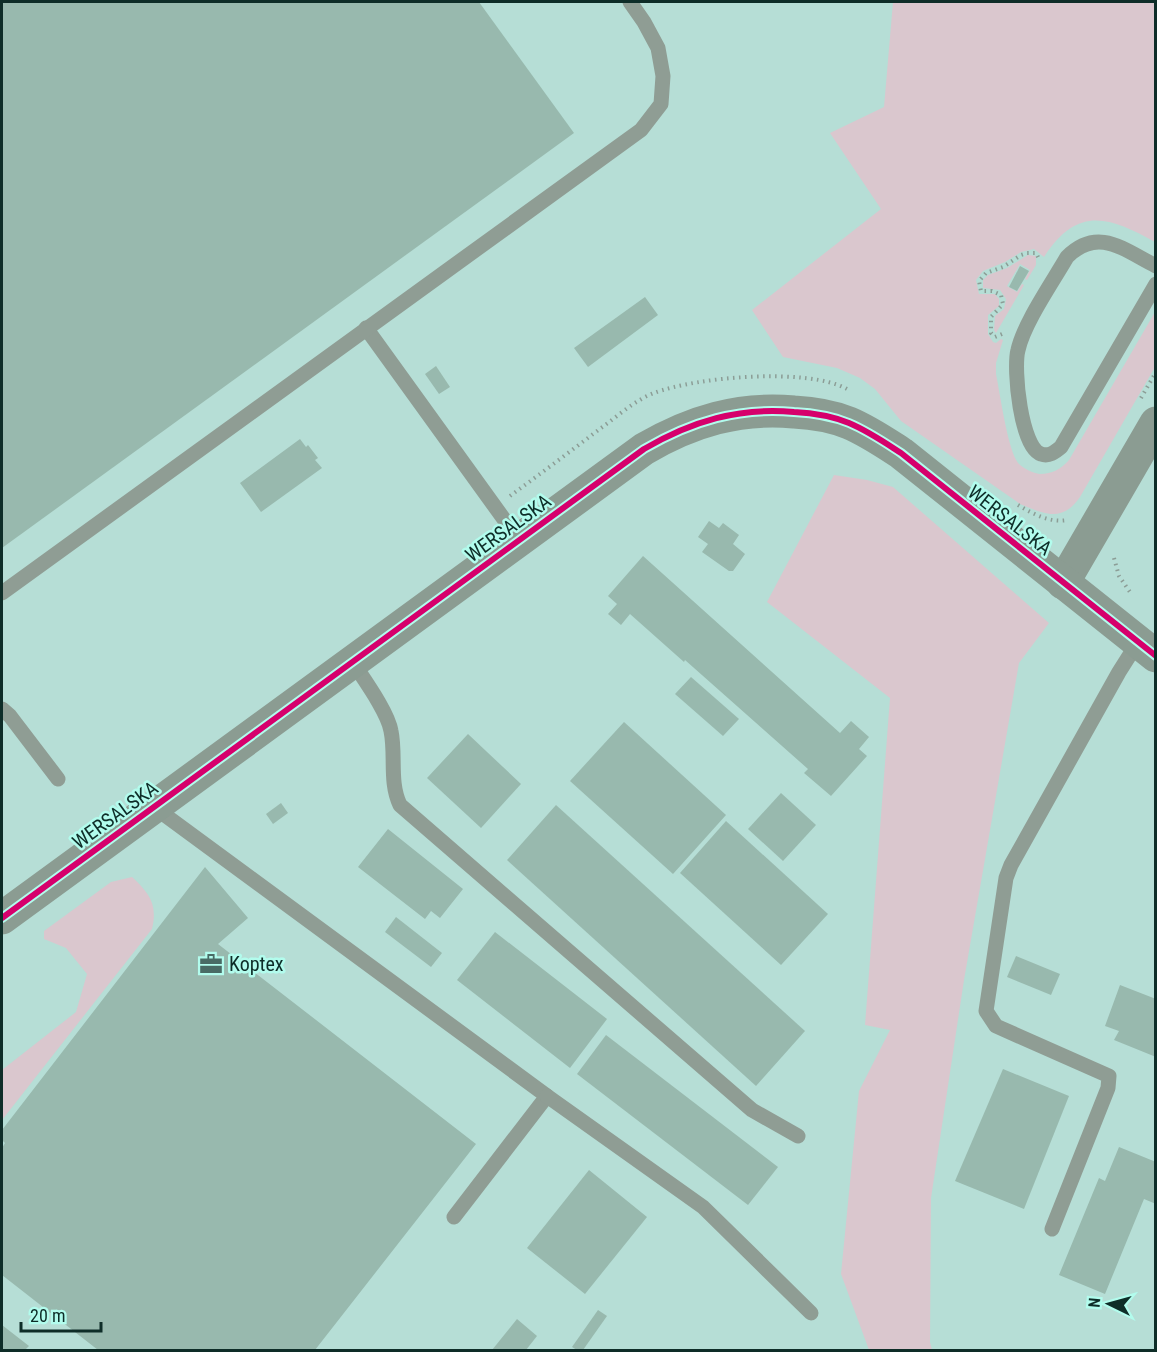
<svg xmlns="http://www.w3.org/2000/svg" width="1157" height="1352" viewBox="0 0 1157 1352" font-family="'Roboto Condensed',sans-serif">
  <rect width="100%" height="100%" fill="#b6ded6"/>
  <g fill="#dac7ce">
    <path d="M893,2H1155V242C1109,217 1078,205 1044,257L1034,249L1021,252L1005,262L983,271L976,280L979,294H995L999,299V306L988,315V334L993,342L996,343L1001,339L1003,340L996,363V374C1000,393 1008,453 1019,464C1024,469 1033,473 1040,474C1052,474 1061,469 1069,460L1155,312V367L1080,497C1062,523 1045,514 1020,504L901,421L875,389L860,378L837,368L783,357L752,310L881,209L830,133L884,107Z"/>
    <path d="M1028,255L1036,256V265L1027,280L1025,279L1030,270L1020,264L1007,286L1017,292L1022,284L1024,285L996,333L994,330L995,316L1004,309L1006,299L1000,290L983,288V280L988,275L1007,268Z"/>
    <path d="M834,475L867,480L893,487L1049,623L1019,663L964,980L931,1198L930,1342L932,1350H869L841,1274L859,1091L890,1030L865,1025L890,698L767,602Z"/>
    <path d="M132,877C149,893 158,904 152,929L2,1120V1070L76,1012L87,974L66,948L44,939V931L111,882Z"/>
  </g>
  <g fill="#98b9ae">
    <path d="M2,2H479L574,133L2,548Z"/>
    <path d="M1020,266L1029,271L1017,291L1009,287Z"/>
    <path d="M645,297L658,315L588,367L574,348Z"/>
    <path d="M436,366L450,387L439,394L425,374Z"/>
    <path d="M300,439L306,447L308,445L318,458L315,460L322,468L261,512L240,483Z"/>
    <path d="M709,521L719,528L723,523L739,535L733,544L745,554L733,571H729L702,552L708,544L698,537Z"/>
    <path d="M643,556L840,733L851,721L869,737L859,749L867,756L831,796L804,773L808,769L685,660L684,662L630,614L621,625L608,614L617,604L608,596Z"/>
    <path d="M691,677L739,719L723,736L675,694Z"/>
    <path d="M624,722L726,815L673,874L570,781Z"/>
    <path d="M468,734L521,784L481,828L427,778Z"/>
    <path d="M781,793L816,825L783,861L748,829Z"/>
    <path d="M281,803L288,813L273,824L266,814Z"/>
    <path d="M556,805L805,1031L756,1086L507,860Z"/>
    <path d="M726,821L828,914L781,965L680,873Z"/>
    <path d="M388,829L463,889L440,918L431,911L425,919L358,867Z"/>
    <path d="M205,867L248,918L218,944L476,1144L315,1350H98L2,1275V1148L5,1143L2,1140V1130Z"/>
    <path d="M396,917L442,953L431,967L385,932Z"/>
    <path d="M495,932L607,1019L570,1068L457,980Z"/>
    <path d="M1016,956L1060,974L1051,995L1007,977Z"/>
    <path d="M1120,985L1156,999V1057L1114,1040L1119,1031L1105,1026Z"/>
    <path d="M606,1035L778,1167L748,1205L577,1074Z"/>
    <path d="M1003,1069L1069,1096L1024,1209L955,1181Z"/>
    <path d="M1119,1147L1156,1162V1204L1144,1199L1105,1294L1059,1275L1099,1178L1105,1181Z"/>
    <path d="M589,1170L647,1217L585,1294L527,1248Z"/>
    <path d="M598,1310L607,1316L583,1350H577L572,1347Z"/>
    <path d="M517,1319L537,1336L526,1350H492Z"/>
    <path d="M2,1325L29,1346L25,1350H2Z"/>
  </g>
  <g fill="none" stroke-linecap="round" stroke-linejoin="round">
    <g stroke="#8c9d96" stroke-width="4" stroke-dasharray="1.5 4.5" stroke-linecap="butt">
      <path d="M1002,334L995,337L991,333V317L1003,304L1001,295L992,291H981L979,281L986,273L1003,267L1021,255L1027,253H1036L1040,261"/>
      <path d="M1141,398L1156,372"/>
      <path d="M510,496C540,474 571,451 601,428C618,416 635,400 654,393C696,377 807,367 847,389"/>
      <path d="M1018,505C1033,514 1050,523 1067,520"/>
      <path d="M1114,558L1119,576L1130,592"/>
    </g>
    <g stroke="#8f9d94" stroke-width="15">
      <path d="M1156,266C1124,250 1098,226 1067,257C1052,283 1024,323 1018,350C1013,369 1021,448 1041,454C1049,457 1055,452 1061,447L1156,284"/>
      <path d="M366,328L519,540"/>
      <path d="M2,593L641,130L661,104L663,76L658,48L644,22L630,2"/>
      <path d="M352,661C363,678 388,712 391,731C396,755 389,782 400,805L752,1110L798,1136"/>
      <path d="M2,709L10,716L58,779"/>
      <path d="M154,807L547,1096L454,1217"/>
      <path d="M547,1096L703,1207L811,1313"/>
      <path d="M1052,1229L1108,1088L1109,1076L996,1026L986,1011L1006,878L1011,865L1119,672L1138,642"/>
    </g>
    <g stroke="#8b9c92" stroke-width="33">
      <path d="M1063,583L1156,423"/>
      <path d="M2,918L644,449C692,421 739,407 794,412C813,413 832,416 849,423C868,431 884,442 901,453L1156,656"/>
    </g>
    <g stroke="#b2fced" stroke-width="10">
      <path id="cycleway" d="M2,918L644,449C692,421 739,407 794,412C813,413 832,416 849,423C868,431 884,442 901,453L1156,656"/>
    </g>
    <use href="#cycleway" stroke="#d6006c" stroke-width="6"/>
  </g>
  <defs>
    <g id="office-bare" transform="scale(1.8)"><path d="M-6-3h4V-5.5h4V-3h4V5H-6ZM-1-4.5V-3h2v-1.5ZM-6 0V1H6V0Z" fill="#496b65" stroke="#b2fced" stroke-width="2.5" paint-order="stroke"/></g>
  </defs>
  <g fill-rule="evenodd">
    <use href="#office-bare" x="211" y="964"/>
  </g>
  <g text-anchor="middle" stroke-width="5" stroke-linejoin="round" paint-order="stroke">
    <g font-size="20" fill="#0e2d28" stroke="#b2fced">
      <text transform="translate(1010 520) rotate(38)" y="7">WERSALSKA</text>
      <text transform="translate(508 528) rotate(-36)" y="7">WERSALSKA</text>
      <text transform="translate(115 815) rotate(-36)" y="7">WERSALSKA</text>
    </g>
    <g font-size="20" fill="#0e2d28" stroke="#b2fced" text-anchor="start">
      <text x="229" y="971">Koptex</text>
    </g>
  </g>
  <rect width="1157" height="1352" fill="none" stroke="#0e2d28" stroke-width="6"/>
  <g transform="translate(1109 1304) rotate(275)" stroke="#b2fced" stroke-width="4.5" paint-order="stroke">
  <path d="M0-4.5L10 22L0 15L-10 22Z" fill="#0e2d28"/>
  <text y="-9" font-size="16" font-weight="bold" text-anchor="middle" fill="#0e2d28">N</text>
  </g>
  <path d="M21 1322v9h80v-9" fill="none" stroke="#0e2d28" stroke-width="3"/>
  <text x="30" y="1322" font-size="18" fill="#0e2d28" stroke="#b2fced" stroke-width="4.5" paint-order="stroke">20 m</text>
</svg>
